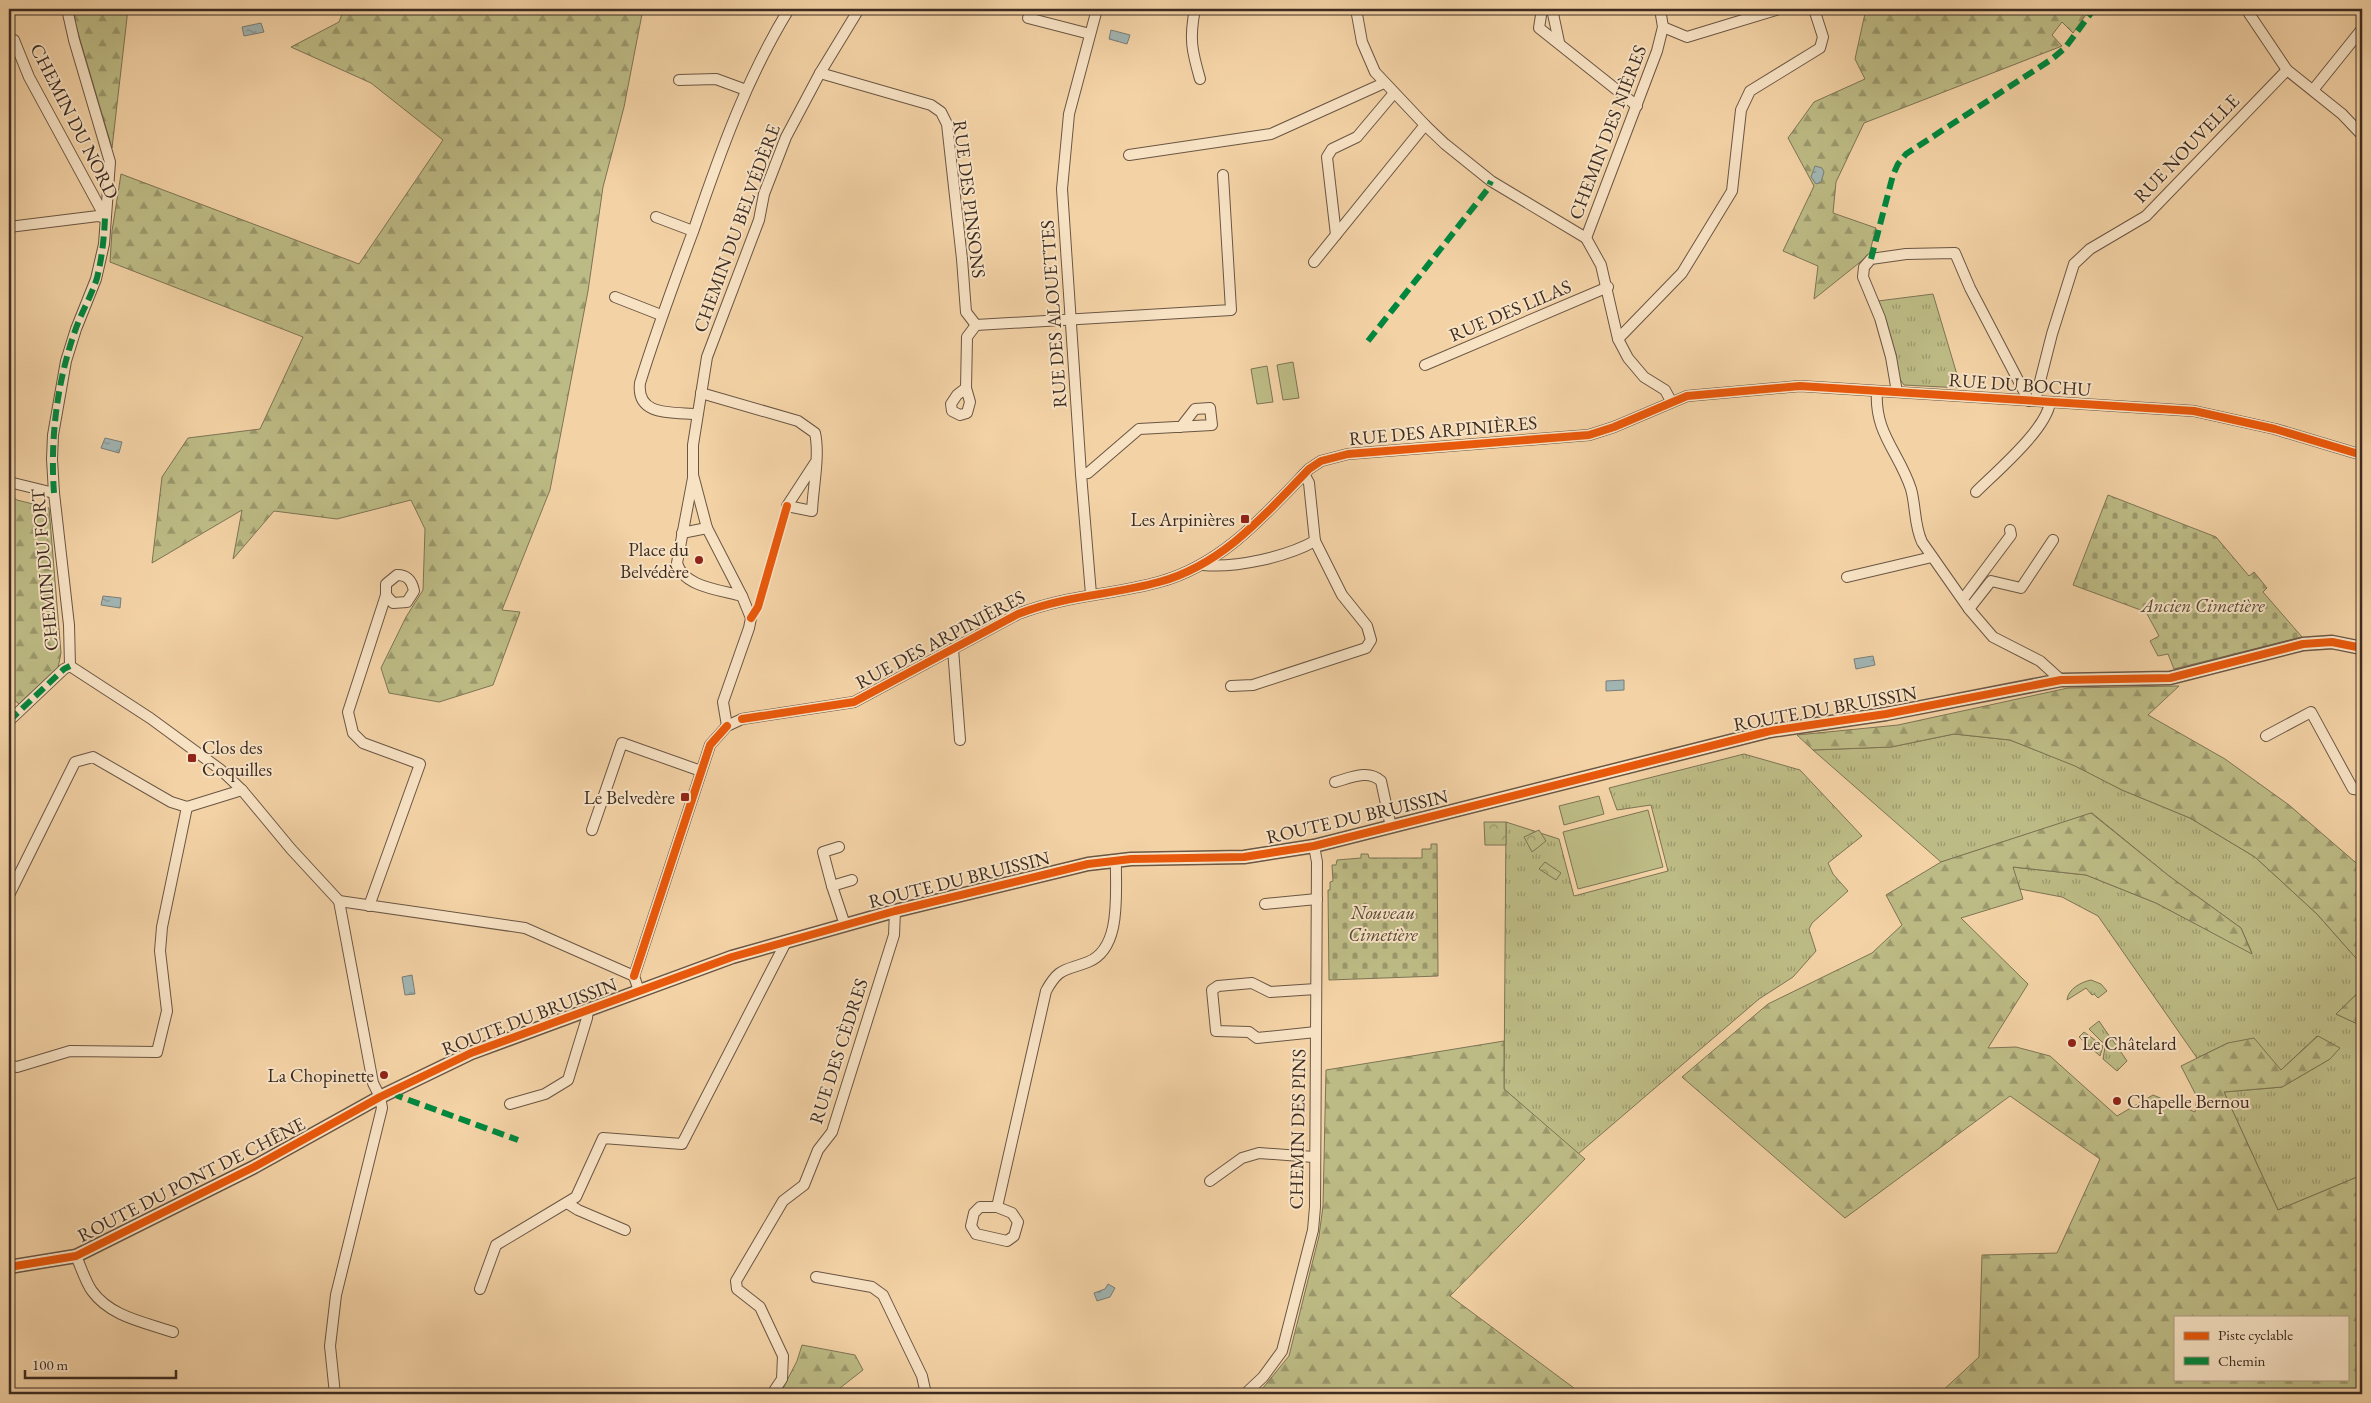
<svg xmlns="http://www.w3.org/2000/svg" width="2371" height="1403" viewBox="0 0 2371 1403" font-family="'EB Garamond',serif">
  <defs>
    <pattern id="grass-tufts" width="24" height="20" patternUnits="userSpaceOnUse" patternTransform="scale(1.25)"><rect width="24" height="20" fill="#bdbb85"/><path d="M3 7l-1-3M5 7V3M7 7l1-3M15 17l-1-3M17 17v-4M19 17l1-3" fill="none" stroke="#9b986c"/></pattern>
    <pattern id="forest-firs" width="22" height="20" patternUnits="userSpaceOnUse" patternTransform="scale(1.25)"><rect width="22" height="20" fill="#bdbb85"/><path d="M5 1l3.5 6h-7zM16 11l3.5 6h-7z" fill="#9b986c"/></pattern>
    <pattern id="cemetery-stones" width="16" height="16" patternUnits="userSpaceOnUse" patternTransform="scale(1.25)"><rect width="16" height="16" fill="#bdbb85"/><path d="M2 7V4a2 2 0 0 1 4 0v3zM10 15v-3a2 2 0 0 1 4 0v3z" fill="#9b986c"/></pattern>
    <pattern id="park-crowns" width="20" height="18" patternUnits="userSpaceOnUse" patternTransform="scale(1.25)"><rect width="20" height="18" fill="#bdbb85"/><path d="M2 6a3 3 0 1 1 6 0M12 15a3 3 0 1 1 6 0" fill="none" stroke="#9b986c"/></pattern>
    <pattern id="water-ripples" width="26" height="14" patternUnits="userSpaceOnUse" patternTransform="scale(1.25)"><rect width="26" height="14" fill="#a1b5b3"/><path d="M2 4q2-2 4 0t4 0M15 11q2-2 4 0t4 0" fill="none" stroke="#849391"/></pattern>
  </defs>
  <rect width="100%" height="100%" fill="#f3d2a5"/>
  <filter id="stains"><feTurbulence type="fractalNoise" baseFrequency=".004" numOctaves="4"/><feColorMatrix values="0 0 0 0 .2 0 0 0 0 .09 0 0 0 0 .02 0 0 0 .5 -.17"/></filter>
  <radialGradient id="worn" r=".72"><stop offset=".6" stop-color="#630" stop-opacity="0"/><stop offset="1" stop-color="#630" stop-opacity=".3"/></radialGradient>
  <g fill="url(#grass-tufts)" stroke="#7d7454">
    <path d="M1933,294L1961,388L1904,385L1899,378L1878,301Z"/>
    <path d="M1954,734L2010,740L2076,766L2122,790L2190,818L2255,857L2317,914L2362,965V989L2336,1014L2362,1026V1175L2278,1210L2224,1092L2282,1087L2330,1059L2339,1048L2317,1036L2281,1070L2228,1043L2197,1058L2098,916L2062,897L2020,889L2012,867L2086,875L2156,903L2252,953L2241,928L2169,876L2092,813L1941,862L1813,750L1891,747Z"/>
    <path d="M1744,754L1800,770L1862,836L1828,863L1833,874L1848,891L1812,923L1809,929L1816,951L1793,977L1759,999L1578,1154L1504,1089L1506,822L1559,839L1574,896L1668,871L1651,805L1617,810L1609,788Z"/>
    <path d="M2091,980L2101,984L2107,991L2098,998L2094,994L2092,995L2086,988L2067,1000C2068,989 2081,982 2091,980Z"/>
    <path d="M2099,1021L2110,1037L2106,1043L2102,1042L2089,1029Z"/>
    <path d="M2084,1032L2103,1046L2100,1056L2079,1037Z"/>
    <path d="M2112,1039L2127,1061L2117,1071L2103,1059L2105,1047Z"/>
  </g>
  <g fill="url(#forest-firs)" stroke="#7d7454" fill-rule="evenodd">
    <path d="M71,9H128L112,148Z"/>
    <path d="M344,9H643L624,107L603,187L588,291L550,490L502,610L520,612L493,685L439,702L389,693L381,668L406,617L423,590L425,529L411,500L337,519L274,511L233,559L242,510L152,563L162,477L188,438L260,429L303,337L110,262L112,231L121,174L359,264L443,140L371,83L291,47L339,22Z"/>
    <path d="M1866,9H2090L2073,33L2062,22L2052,35L2062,46L1864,123L1836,182L1833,213L1876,228L1869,255L1814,299L1818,266L1783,251L1814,186L1788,138L1814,102L1865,79L1855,59Z"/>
    <path d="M9,494L17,500L49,508L61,653L58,668L19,704L9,696Z"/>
    <path d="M2179,686L2148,715L2225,759L2289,805L2362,868V965L2317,914L2255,857L2190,818L2122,790L2075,766L2010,740L1954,734L1891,747L1813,750L1797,735L1898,725L2068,688Z"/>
    <path d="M2091,813L2169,876L2241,928L2252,954L2156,903L2086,875L2013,867L2023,899L1961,918L2028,984L1988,1048L2016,1047L2050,1056L2117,1116L2153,1095L2195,1112L2197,1097L2181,1066L2228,1043L2254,1038L2281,1070L2318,1036L2340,1048L2330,1059L2282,1087L2224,1092L2278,1210L2362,1175V1394H1939L1979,1357L1982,1255L2057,1253L2100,1159L2010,1096L1845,1218L1682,1077L1768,1004L1872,953L1902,925L1886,895L1941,862ZM2175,1317H2347V1379H2175Z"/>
    <path d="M2362,989V1026L2336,1014Z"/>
    <path d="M1504,1041V1089L1585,1159L1450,1296L1582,1394H1258L1289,1356L1319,1236L1323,1206L1326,1070Z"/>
    <path d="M802,1345L855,1355L863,1370L840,1388L838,1394H780L797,1361Z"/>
  </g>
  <g fill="url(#cemetery-stones)" stroke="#7d7454">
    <path d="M2108,495L2216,537L2249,576L2254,572L2267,588L2263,592L2302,637L2174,669L2168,654L2158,656L2150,641L2159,636L2146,612L2073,585Z"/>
    <path d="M1431,844H1437L1438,976L1329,980L1328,890H1330V882L1333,881L1332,865H1336L1337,860L1361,858V854H1368L1369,858H1422V849H1431Z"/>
  </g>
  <g fill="url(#park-crowns)" stroke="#7d7454">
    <path d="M1484,822H1506V845H1485Z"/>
    <path d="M1539,830L1546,841L1532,852L1524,837Z"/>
    <path d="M1545,862L1561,873L1556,880L1539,869Z"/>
  </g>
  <g fill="#bdbb85" stroke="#7d7454">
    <path d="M1293,362L1299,398L1283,400L1277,365Z"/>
    <path d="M1267,366L1273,402L1257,404L1251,369Z"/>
    <path d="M1599,796L1604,814L1564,825L1559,806Z"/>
    <path d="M1648,810L1663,867L1578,889L1563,832Z"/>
  </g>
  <g fill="url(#water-ripples)" stroke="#797e79">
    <path d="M261,23L264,32L244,36L242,27Z"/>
    <path d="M1111,30L1130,35L1127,44L1109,39Z"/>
    <path d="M1815,166L1822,168L1824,172L1821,182L1816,184L1811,177Z"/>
    <path d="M105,438L122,442L119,453L101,448Z"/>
    <path d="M103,596L121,598L120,608L101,605Z"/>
    <path d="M1873,656L1875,665L1856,669L1854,659Z"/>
    <path d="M1624,680V690L1606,691V681Z"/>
    <path d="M412,975L415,994L405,995L402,977Z"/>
    <path d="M1108,1284L1115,1288L1110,1297L1097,1301L1094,1293L1105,1289Z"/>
  </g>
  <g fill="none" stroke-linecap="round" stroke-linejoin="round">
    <g stroke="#6a5643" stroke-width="12">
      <g id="minor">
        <path d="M67,9L74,40L110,162L104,244L96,279L76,329L66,361L53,435L52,459L54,493L69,625L70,666"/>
        <path d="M1195,9C1189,39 1192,51 1200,79"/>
        <path d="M1356,9L1362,42L1375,72L1425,125L1445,144L1491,181L1586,238L1601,265L1618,339L1628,358L1644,377L1665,390L1671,401"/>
        <path d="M1542,9L1539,28L1637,106"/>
        <path d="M1552,9L1559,42"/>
        <path d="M2246,9L2287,70L2342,114L2362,135"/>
        <path d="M1028,18L1090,34"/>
        <path d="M1663,27L1687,37L1779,9"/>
        <path d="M14,40L29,77L105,217"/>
        <path d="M820,73L931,105L941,112L947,124L962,259L966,312L976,325L1231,310L1223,175"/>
        <path d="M679,80L716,79L746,90"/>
        <path d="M2313,90L2362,29"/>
        <path d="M1129,155L1271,134L1384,83"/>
        <path d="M656,217L693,231"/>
        <path d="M9,227L98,216L105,218"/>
        <path d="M1336,235L1327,157L1332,149L1357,137L1394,93"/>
        <path d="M1586,238L1657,51L1663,27L1660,9"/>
        <path d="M1314,262L1425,125"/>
        <path d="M615,297L661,315"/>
        <path d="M1618,339L1682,273L1732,191L1741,110L1750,91L1820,48L1823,37L1814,9"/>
        <path d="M1425,365L1608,287"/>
        <path d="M966,388L970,402L967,413L960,415L952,411L951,404L957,395L966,388L967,337L976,325"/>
        <path d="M1877,391C1874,433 1899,452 1911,489C1916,507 1914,525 1922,542L1969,609L1993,637L2040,661L2061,680"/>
        <path d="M1897,392L1891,357L1880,318L1863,277L1864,267L1871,259L1906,254L1955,253L1970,288L2029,401"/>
        <path d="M701,393L798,421L815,433C820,455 813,488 812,511L787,506L815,463"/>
        <path d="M2035,401L2052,334L2074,264L2090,249L2146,216L2287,70"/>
        <path d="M697,414C673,412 636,417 640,383C656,331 675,280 694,229C720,153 747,77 789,9"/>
        <path d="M1081,474L1088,473L1139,429L1212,425L1210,408L1195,409L1181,427"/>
        <path d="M693,478L677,563C683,587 721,590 742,596"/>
        <path d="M9,482L54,493"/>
        <path d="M1976,492C1996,472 2047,429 2050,402"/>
        <path d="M682,533L707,528"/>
        <path d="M1203,565C1237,568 1286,557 1315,541L1309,483L1304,474"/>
        <path d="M1847,577L1932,557"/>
        <path d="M1091,594L1081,474L1062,189L1069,114L1097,9"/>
        <path d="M1963,599L2011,535L2010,530"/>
        <path d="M1969,609L1991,581L2021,588L2053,540"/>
        <path d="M953,649L960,740"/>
        <path d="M70,666L150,718L221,770L242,790L291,849L339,901L373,1083L380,1097L382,1108L336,1295L330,1346L335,1394"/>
        <path d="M1231,686L1253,685L1366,648L1371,640L1367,626L1342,595L1315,541"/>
        <path d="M9,721L64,669L70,666"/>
        <path d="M727,726L723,702L749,628L751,618L742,596L707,528L693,475V445L707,357L759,220L764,194L786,137L820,73L859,9"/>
        <path d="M2266,736L2311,712L2353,789L2362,790"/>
        <path d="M1335,782C1350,778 1368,769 1381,781L1391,827"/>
        <path d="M592,830L622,743L701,771"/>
        <path d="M832,886L823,852L839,847"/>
        <path d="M9,895L75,762L93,757L171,802L187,807L242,790"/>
        <path d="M339,901L525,928L634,976"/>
        <path d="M1265,904L1317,899"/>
        <path d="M369,906L420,764L363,743L353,733L348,712L386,595V584L397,575C408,575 412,581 414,591L407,602L393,603L386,595"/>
        <path d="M845,925L832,886L852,880"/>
        <path d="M639,991L634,976L710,745L727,726L742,719L854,702L1018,614C1066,595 1112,595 1159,582C1222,565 1265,515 1309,469L1321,461L1348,454L1589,435L1614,427L1687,396L1800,386L2194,411L2275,429L2362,455"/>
        <path d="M1316,1032L1257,1038L1249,1032L1216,1031L1212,990L1218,986L1252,983L1270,992L1316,989"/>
        <path d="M9,1065L17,1067L70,1051L157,1052L167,1011L160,951L162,927L187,807"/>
        <path d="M510,1104L545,1094L568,1080L587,1018L588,1009"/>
        <path d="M1210,1181L1242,1158L1259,1153L1314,1157"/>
        <path d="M567,1203L578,1210L625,1230"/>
        <path d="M997,1207H980L974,1213L971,1226L976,1234L1007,1241L1014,1236L1018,1222L1012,1213L997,1207L1046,991C1059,967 1065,971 1088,962C1123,948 1115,890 1116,860"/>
        <path d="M76,1256C81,1267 85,1281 92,1291C111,1317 144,1322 173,1332"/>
        <path d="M816,1277L872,1287L883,1295L922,1376L926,1394"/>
        <path d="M480,1289L496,1245L576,1197L603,1138L682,1144L786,942"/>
        <path d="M772,1394L782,1379L783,1356L760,1307L737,1289L736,1281L783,1201L804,1185L818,1150L832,1132L894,935L895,911"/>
        <path d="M1245,1394L1263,1377L1282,1351L1313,1230L1315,1207L1317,862L1314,846"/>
      </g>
    </g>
    <g stroke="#6a5643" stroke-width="15">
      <path id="tertiary" d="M9,1267L76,1256L254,1167L380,1097L471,1053L732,957L895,911L1088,864L1131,859L1244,857L1314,846L1770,731L1886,714L2061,680L2170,678L2303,644L2332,642L2362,648"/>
    </g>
    <use href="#minor" stroke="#f7e2c4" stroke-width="10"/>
    <use href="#tertiary" stroke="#f7e2c4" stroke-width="12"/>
    <g stroke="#00873e" stroke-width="6" stroke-dasharray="12 6" stroke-linecap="butt">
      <path d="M1871,259L1893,175L1898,164L1906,154L2052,59L2065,48L2094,9"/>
      <path d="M1368,341L1487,190L1491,181"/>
      <path d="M54,493C50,439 57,382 75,331C81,313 91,297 97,278C102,258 104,238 105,218"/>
      <path d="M9,721L64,669L70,666"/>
      <path d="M394,1090L398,1096L518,1140"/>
    </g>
    <g stroke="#f7e2c4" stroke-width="11">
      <g id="cycleway">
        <path d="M751,618L758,607L787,506"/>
        <path d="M742,719L854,702L1018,614C1066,595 1112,595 1159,582C1222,565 1265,515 1309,469L1321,461L1348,454L1589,435L1614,427L1687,396L1800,386L2194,411L2275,429L2362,455"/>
        <path d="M634,976L710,745L727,726"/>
        <path d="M9,1267L76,1256L254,1167L380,1097L471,1053L732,957L895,911L1088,864L1131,859L1244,857L1314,846L1770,731L1886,714L2061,680L2170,678L2303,644L2332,642L2362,648"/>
      </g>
    </g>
    <use href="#cycleway" stroke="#e8590c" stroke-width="8"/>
  </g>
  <g fill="#8f2418" stroke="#f7e2c4" stroke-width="2">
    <rect x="1240" y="514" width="10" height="10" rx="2.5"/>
    <circle cx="699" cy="560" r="5"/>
    <rect x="187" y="753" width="10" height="10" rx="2.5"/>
    <rect x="680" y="792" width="10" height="10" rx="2.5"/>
    <circle cx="2072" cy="1043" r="5"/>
    <circle cx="384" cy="1075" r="5"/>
    <circle cx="2117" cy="1101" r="5"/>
  </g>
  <g text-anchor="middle" stroke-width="4" stroke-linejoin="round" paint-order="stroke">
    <g font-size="19" fill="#3d2c22" stroke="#f7e2c4">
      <text transform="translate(75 121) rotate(63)" y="7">CHEMIN DU NORD</text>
      <text transform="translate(1607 132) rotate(-69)" y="7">CHEMIN DES NIÈRES</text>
      <text transform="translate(2186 148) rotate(-46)" y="7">RUE NOUVELLE</text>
      <text transform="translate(970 199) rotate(83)" y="7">RUE DES PINSONS</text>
      <text transform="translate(736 228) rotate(-70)" y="7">CHEMIN DU BELVÉDÈRE</text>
      <text transform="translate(1510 310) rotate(-23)" y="7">RUE DES LILAS</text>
      <text transform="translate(1053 314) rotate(-94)" y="7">RUE DES ALOUETTES</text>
      <text transform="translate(2020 384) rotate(4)" y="7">RUE DU BOCHU</text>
      <text transform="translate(1443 430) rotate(-5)" y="7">RUE DES ARPINIÈRES</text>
      <text transform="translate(44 570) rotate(-95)" y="7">CHEMIN DU FORT</text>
      <text transform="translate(940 639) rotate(-28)" y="7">RUE DES ARPINIÈRES</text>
      <text transform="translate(1825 708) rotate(-10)" y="7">ROUTE DU BRUISSIN</text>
      <text transform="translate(1357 816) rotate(-13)" y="7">ROUTE DU BRUISSIN</text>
      <text transform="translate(959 879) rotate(-14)" y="7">ROUTE DU BRUISSIN</text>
      <text transform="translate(529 1016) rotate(-21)" y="7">ROUTE DU BRUISSIN</text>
      <text transform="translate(838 1051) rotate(-72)" y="7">RUE DES CÈDRES</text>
      <text transform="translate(1297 1129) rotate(-89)" y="7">CHEMIN DES PINS</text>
      <text transform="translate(191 1179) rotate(-27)" y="7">ROUTE DU PONT DE CHÊNE</text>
    </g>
    <g font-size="19" fill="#3d2c22" stroke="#f7e2c4" text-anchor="end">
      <text x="1235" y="526">Les Arpinières</text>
      <text x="689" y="556">Place du<tspan x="689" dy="22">Belvédère</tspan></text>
      <text x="202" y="754" text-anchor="start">Clos des<tspan x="202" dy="22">Coquilles</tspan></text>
      <text x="675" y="804">Le Belvedère</text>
      <text x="2082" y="1050" text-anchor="start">Le Châtelard</text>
      <text x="374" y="1082">La Chopinette</text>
      <text x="2127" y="1108" text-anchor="start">Chapelle Bernou</text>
    </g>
    <g font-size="19" font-style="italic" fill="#574936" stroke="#f7e2c4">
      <text x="2203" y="612">Ancien Cimetière</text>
      <text x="1383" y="919">Nouveau<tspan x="1383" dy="22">Cimetière</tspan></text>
    </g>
  </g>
  <rect width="2371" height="1403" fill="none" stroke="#f3d2a5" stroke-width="30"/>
  <rect x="10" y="10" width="2351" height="1383" fill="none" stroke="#3d2c22" stroke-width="2.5"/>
  <rect x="15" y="15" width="2341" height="1373" fill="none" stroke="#3d2c22"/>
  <rect x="2174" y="1316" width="175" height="65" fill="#f7e2c4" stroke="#ad9983"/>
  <rect x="2184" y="1332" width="25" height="8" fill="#e8590c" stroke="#ad9983"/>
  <text x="2218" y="1340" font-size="15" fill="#3d2c22">Piste cyclable</text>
  <rect x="2184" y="1357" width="25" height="8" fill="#00873e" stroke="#ad9983"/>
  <text x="2218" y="1366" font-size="15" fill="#3d2c22">Chemin</text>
  <path d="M25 1370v8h151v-8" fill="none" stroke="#3d2c22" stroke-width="2.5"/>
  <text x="32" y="1370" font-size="15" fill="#3d2c22" stroke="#f7e2c4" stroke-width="4" paint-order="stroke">100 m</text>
  <rect width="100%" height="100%" filter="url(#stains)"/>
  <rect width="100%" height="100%" fill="url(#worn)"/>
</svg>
